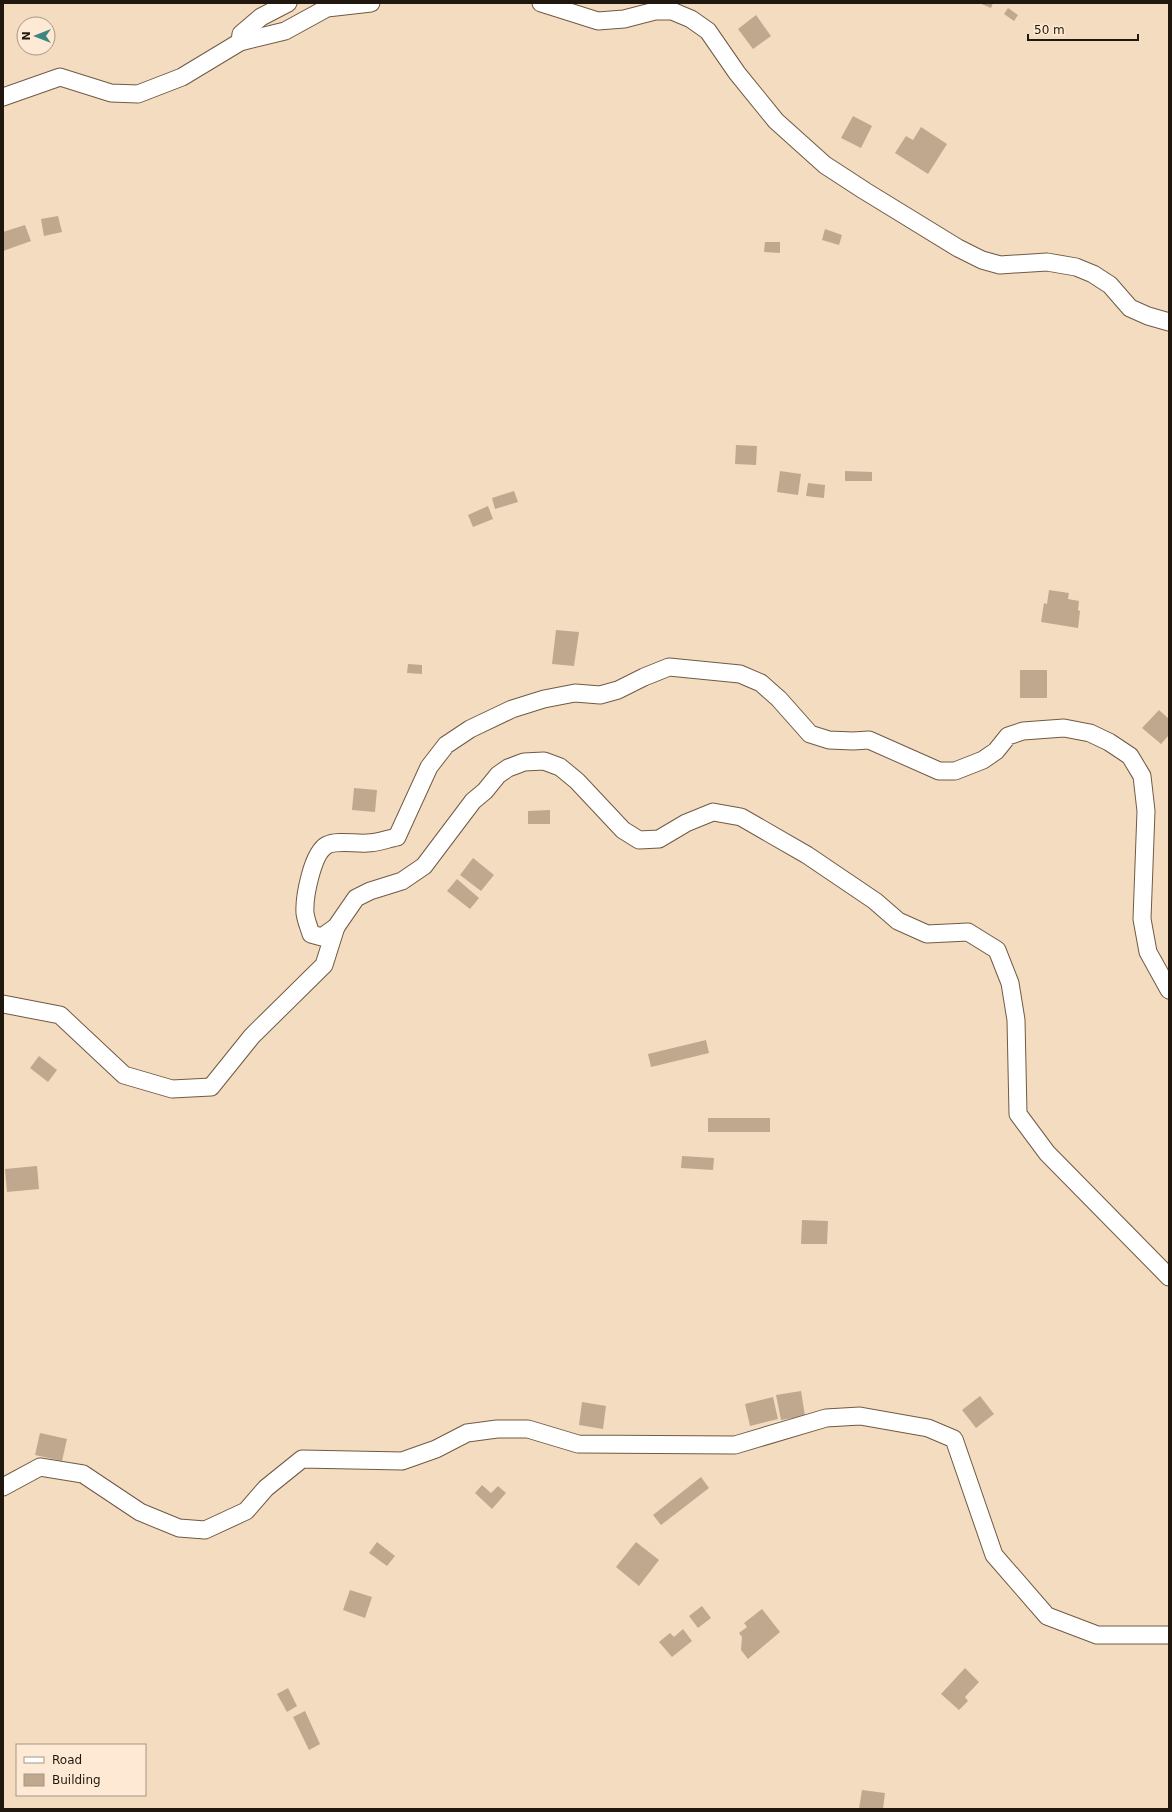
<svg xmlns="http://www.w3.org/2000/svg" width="1172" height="1812" viewBox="0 0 1172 1812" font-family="'DejaVu Sans',sans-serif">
  <rect width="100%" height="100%" fill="#f4dcc0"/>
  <g fill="#c0a88e">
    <path d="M979,3H993L991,8Z"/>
    <path d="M1008,8L1018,15L1014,21L1004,14Z"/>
    <path d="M756,15L771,36L753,49L738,29Z"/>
    <path d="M853,116L872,126L861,148L841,138Z"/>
    <path d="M921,127L947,144L928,174L895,153L906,136L913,140Z"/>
    <path d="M58,216L62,232L44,236L41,219Z"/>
    <path d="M25,225L31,241L3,251V232Z"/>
    <path d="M825,229L842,235L839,245L822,240Z"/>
    <path d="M765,242H780V253L764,252Z"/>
    <path d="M736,445L757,446L756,465L735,464Z"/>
    <path d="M780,471L801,474L798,495L777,492Z"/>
    <path d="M845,471L872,472V481H845Z"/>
    <path d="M808,483L825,485L824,498L806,496Z"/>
    <path d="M514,491L518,502L495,509L492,498Z"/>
    <path d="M488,506L493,519L473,527L468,515Z"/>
    <path d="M1049,590L1069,593L1068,599L1079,601L1078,610L1080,611L1078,628L1041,622L1044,603L1047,604Z"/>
    <path d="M556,630L579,632L574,666L552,664Z"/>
    <path d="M408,664L422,665V674L407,673Z"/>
    <rect x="1020" y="670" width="27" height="28"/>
    <path d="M1159,710L1169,719V735L1161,744L1142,728Z"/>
    <path d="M354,788L377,790L375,812L352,810Z"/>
    <path d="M550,810V824H528V811Z"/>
    <path d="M473,858L494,875L481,891L460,875Z"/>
    <path d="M457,879L479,898L470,909L447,891Z"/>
    <path d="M706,1040L709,1053L651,1067L648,1054Z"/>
    <path d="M39,1056L57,1070L48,1082L30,1068Z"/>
    <rect x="708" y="1118" width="62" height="14"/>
    <path d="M682,1156L714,1158L713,1170L681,1168Z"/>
    <path d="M37,1166L39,1189L7,1192L5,1169Z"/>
    <path d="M802,1220L828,1221L827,1244H801Z"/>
    <path d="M801,1391L805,1416L781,1420L776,1395Z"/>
    <path d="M980,1396L994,1414L976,1428L962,1410Z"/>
    <path d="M773,1397L778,1419L750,1426L745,1404Z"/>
    <path d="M582,1402L606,1406L603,1429L579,1425Z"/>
    <path d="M40,1433L67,1439L62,1461L35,1455Z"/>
    <path d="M701,1477L709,1488L661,1525L653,1515Z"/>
    <path d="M482,1485L491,1493L498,1486L506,1493L492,1509L475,1493Z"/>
    <path d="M377,1542L395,1556L387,1566L369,1553Z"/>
    <path d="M636,1542L659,1560L639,1586L616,1567Z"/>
    <path d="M350,1590L372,1597L365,1618L343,1610Z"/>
    <path d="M702,1606L711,1618L698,1628L689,1616Z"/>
    <path d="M762,1609L780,1632L748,1659L741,1650L742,1637L739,1633L747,1627L744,1623Z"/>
    <path d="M683,1629L692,1641L672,1657L659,1642L670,1633L674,1637Z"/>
    <path d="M965,1668L979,1682L965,1697L968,1701L959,1710L941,1694Z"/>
    <path d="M288,1688L297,1706L287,1712L277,1694Z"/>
    <path d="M305,1711L320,1744L309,1750L293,1717Z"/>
    <path d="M862,1790L885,1793L883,1809H859Z"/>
  </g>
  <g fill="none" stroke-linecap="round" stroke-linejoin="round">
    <g stroke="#705a43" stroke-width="19">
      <g id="minor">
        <path d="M541,3L598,21L624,19L655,11H672L691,19L708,31L737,73L776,121L825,165L865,191L958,248L982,260L1000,265L1047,262L1076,267L1093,274L1110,285L1130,308L1148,316L1169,322"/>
        <path d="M240,42L241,34L261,17L288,3"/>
        <path d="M3,97L60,77L111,93L138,94L182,77L240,42L285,31L327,8L371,3"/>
        <path d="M1169,990L1148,952L1142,919L1146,811L1142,776L1130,756L1109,742L1090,733L1064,728L1023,731L1008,736L996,751L983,760L955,771H939L869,740L853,741L829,740L810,734L779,699L761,683L740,674L669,667L644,677L618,690L600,695L575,693L544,699L512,709L470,729L446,745L429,767L397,837C387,839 377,843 367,843C356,844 337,840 327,845C312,853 304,898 305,913C306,921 309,927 311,934L322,937L336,927L356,898L370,891L402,881L424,866L473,801L485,791L498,775L508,768L524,762L544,761L560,767L577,781L623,830L639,840L659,839L686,823L713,812L741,817L807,855L875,901L898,921L927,934L968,932L997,950L1010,983L1016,1020L1018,1114L1047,1153L1169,1277"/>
        <path d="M3,1004L60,1015L124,1075L172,1089L211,1087L252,1036L324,965L336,927"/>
        <path d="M3,1487L40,1467L83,1474L140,1512L179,1528L205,1530L246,1511L266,1488L302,1459L402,1461L436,1449L467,1433L497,1429H528L578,1444L735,1445L826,1418L860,1416L928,1428L954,1439L994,1555L1047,1616L1097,1635H1169"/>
      </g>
    </g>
    <use href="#minor" stroke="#fff" stroke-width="17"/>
  </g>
  <rect width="1172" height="1812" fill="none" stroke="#20180e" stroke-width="8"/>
  <rect x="16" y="1744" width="130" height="52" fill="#feead4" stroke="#a59685"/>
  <rect x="24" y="1757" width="20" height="6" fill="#ffffff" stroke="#a59685"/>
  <text x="52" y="1764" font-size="12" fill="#20180e">Road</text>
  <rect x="24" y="1774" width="20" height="12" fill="#c0a88e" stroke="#a59685"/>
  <text x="52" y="1784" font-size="12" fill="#20180e">Building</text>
  <g transform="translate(36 36) rotate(270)"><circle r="19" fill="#feead4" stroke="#a59685"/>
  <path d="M0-3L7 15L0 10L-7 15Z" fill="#3d8583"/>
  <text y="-6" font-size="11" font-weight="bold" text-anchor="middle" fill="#20180e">N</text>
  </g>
  <path d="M1028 34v6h110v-6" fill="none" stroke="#20180e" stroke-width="2"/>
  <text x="1034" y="34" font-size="12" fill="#20180e" stroke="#feead4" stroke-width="3" paint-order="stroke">50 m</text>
</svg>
